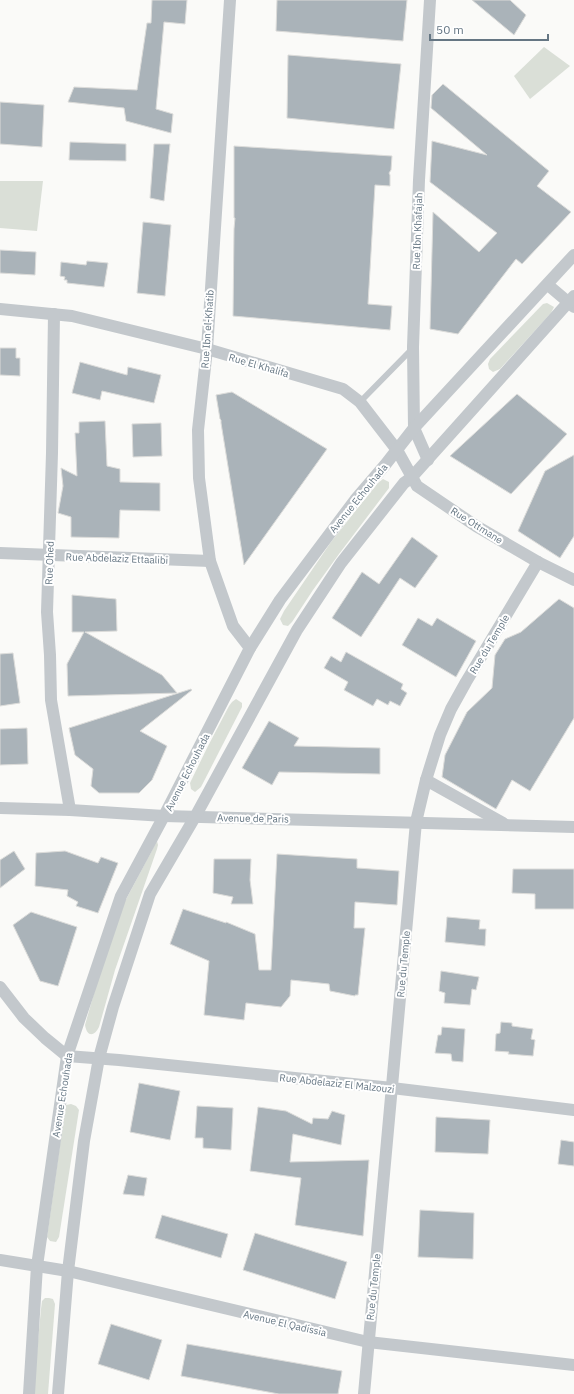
<svg xmlns="http://www.w3.org/2000/svg" width="574" height="1394" viewBox="0 0 574 1394" font-family="'IBM Plex Sans',sans-serif">
  <rect width="100%" height="100%" fill="#fafaf8"/>
  <g fill="#dadfd7">
    <path d="M544,47L570,66L530,99L514,76Z"/>
    <path d="M0,181H43L37,231L0,228Z"/>
    <path d="M547,303L554,307L551,313L500,369L493,372L489,369L488,364L490,359L543,304Z"/>
    <path d="M383,479L389,482V488L339,554L313,590L292,622L288,626L283,625L280,619L284,611L331,542L357,509L378,483Z"/>
    <path d="M236,699L242,703V707L201,787L195,792L191,789L190,783L207,748L229,706L232,702Z"/>
    <path d="M157,841L158,845L157,849L115,970L99,1027C94,1037 87,1037 85,1025L102,965L122,907Z"/>
    <path d="M71,1104L76,1106L79,1110L59,1237L56,1242L50,1241L47,1237L65,1109L66,1105Z"/>
    <path d="M45,1298H49L53,1299L55,1304L48,1394H33L41,1309L42,1301Z"/>
  </g>
  <g fill="#aab3b9" stroke="#dcdcda">
    <path d="M152,0H187L185,24L164,22L156,109L173,114L171,133L126,121L124,108L68,102L74,87L137,90L147,23H151Z"/>
    <path d="M277,0H407L403,41L276,31Z"/>
    <path d="M472,0H510L526,15L514,35Z"/>
    <path d="M288,55L401,64L394,129L287,118Z"/>
    <path d="M443,84L549,171L537,186L571,212L522,264L516,259L458,334L430,329L433,212L479,252L497,233L430,182L432,141L487,155L431,108L432,95Z"/>
    <path d="M0,102L44,105L42,147L0,144Z"/>
    <path d="M70,142L126,144V161L69,160Z"/>
    <path d="M154,144H170L164,201L150,198Z"/>
    <path d="M234,146L392,156L391,170L389,173L390,175V186L375,185L368,304L392,306L390,330L233,316L234,229L235,218H234Z"/>
    <path d="M143,222L171,225L165,296L137,293Z"/>
    <path d="M0,250L36,252L35,275L0,273Z"/>
    <path d="M87,261L108,263L104,287L67,283V280H64L65,277L60,276L61,262L86,265Z"/>
    <path d="M0,348H16V358H20V376L0,375Z"/>
    <path d="M80,362L127,375L128,367L161,375L154,403L102,391L100,400L72,393Z"/>
    <path d="M232,392L327,449L244,565L221,423V420L220,419L216,395Z"/>
    <path d="M517,394L567,434L511,494L450,456Z"/>
    <path d="M105,421L107,466L120,469V482L160,483V511L120,510L119,538L71,537V517L58,513L63,486L61,468L77,476L75,433H79V422Z"/>
    <path d="M161,423L162,456L133,457L132,424Z"/>
    <path d="M574,455V536L560,558L518,531L545,471Z"/>
    <path d="M412,537L438,556L415,588L400,578L361,637L332,618L362,572L379,584Z"/>
    <path d="M72,595L116,599L117,631L85,632L162,675L177,693L68,696L67,664L84,632H72Z"/>
    <path d="M559,599L574,608V718L530,791L512,780L496,809L442,777L445,755L467,712L492,688L495,655L505,639L521,632Z"/>
    <path d="M418,618L432,626L437,618L476,641L456,677L402,645Z"/>
    <path d="M346,652L403,684L401,689L407,693L400,706L390,701L388,705L377,699L373,706L344,690L348,682L324,668L331,656L341,662Z"/>
    <path d="M13,653L20,703L0,706V654Z"/>
    <path d="M191,689L192,690L140,731L167,746L152,780L139,793H99L91,786L93,769L75,755L69,728Z"/>
    <path d="M269,721L299,738L294,746L380,748V774L279,772L272,785L242,768Z"/>
    <path d="M27,728L28,764L0,765V729Z"/>
    <path d="M14,851L25,869L0,888V860Z"/>
    <path d="M65,851L98,863L101,857L118,863L98,913L76,906L78,902L67,896L68,890L35,886L36,853Z"/>
    <path d="M277,854L357,859V868L399,871L397,905L355,902L354,928H365L358,995H355V996L330,991L329,984L291,980L290,996L281,1007L246,1003L244,1020L204,1015L209,961L170,944L183,909L226,923V922L255,934L259,970H271Z"/>
    <path d="M214,859H251L250,880L253,904H231L233,897L213,893Z"/>
    <path d="M513,869H574V909H535V894L512,893Z"/>
    <path d="M31,912L77,927L58,986L40,981L13,925Z"/>
    <path d="M447,917L480,920L479,929H486L485,946L445,942Z"/>
    <path d="M441,971L479,977L476,990L472,989L470,1005L444,1003L445,993L439,991Z"/>
    <path d="M501,1022L512,1023V1026L533,1029L531,1039L535,1040L533,1056L508,1054L509,1052L495,1051L496,1034L500,1033Z"/>
    <path d="M442,1027L465,1029L463,1062L452,1061L451,1054L435,1053L438,1035H441Z"/>
    <path d="M139,1083L180,1091L170,1140L130,1132Z"/>
    <path d="M197,1106L233,1108L231,1150L203,1148V1138H195Z"/>
    <path d="M258,1107L286,1111L312,1124L313,1118L328,1119L332,1111L345,1115L341,1145L293,1134L290,1162L369,1160L363,1236L295,1225L301,1178L250,1171Z"/>
    <path d="M436,1117L490,1120L488,1154L435,1152Z"/>
    <path d="M561,1140L574,1142V1166L558,1164Z"/>
    <path d="M128,1175L147,1178L144,1196L123,1194Z"/>
    <path d="M420,1210L474,1213L473,1259L418,1257Z"/>
    <path d="M162,1215L228,1234L221,1258L155,1238Z"/>
    <path d="M255,1233L347,1262L335,1299L243,1270Z"/>
    <path d="M111,1324L162,1340L149,1380L98,1364Z"/>
    <path d="M187,1344L342,1371L338,1394H279L181,1376Z"/>
  </g>
  <g fill="none" stroke-linecap="round" stroke-linejoin="round">
    <path stroke="#c3c8cc" stroke-width="6" d="M360,402L412,349"/>
    <g stroke="#c3c8cc" stroke-width="12">
      <path d="M230,0L207,349L198,430L199,478L210,561L233,626L250,648"/>
      <path d="M548,285L574,307"/>
      <path d="M0,309L72,316L207,349L343,389L360,402L397,450L417,486L476,526L538,562L574,580"/>
      <path d="M54,314L52,453L47,612L50,655L51,700L70,810"/>
      <path d="M428,460L414,428L413,347L419,180L430,0"/>
      <path d="M0,553L210,561"/>
      <path d="M426,780L503,823"/>
      <path d="M0,808L70,810L164,816L574,827"/>
      <path d="M0,987L24,1018L45,1038L67,1056L119,1060L392,1088L574,1110"/>
      <path d="M0,1260L68,1271L368,1342L574,1365"/>
      <path d="M29,1394L37,1266L67,1056L121,896L164,816L250,648L280,600L355,500L385,465L414,428L574,255"/>
      <path d="M58,1394L68,1271L84,1141L99,1058L113,1007L150,894L195,817L297,630L341,563L404,483L411,478L574,296"/>
      <path d="M364,1394L416,822L426,780L440,735L451,709L466,682L538,562"/>
    </g>
  </g>
  <g text-anchor="middle" stroke-width="4" stroke-linejoin="round" paint-order="stroke">
    <g font-size="10" fill="#657683" stroke="#fff">
      <text transform="translate(417 231) rotate(-88)" y="4">Rue Ibn Khafajah</text>
      <text transform="translate(207 329) rotate(-86)" y="4">Rue Ibn el-Khatib</text>
      <text transform="translate(259 365) rotate(16)" y="4">Rue El Khalifa</text>
      <text transform="translate(358 498) rotate(-51)" y="4">Avenue Echouhada</text>
      <text transform="translate(477 525) rotate(32)" y="4">Rue Ottmane</text>
      <text transform="translate(117 558) rotate(2)" y="4">Rue Abdelaziz Ettaalibi</text>
      <text transform="translate(49 563) rotate(-88)" y="4">Rue Ohed</text>
      <text transform="translate(489 644) rotate(-59)" y="4">Rue du Temple</text>
      <text transform="translate(187 772) rotate(-63)" y="4">Avenue Echouhada</text>
      <text transform="translate(253 818) rotate(1)" y="4">Avenue de Paris</text>
      <text transform="translate(403 964) rotate(-85)" y="4">Rue du Temple</text>
      <text transform="translate(337 1083) rotate(6)" y="4">Rue Abdelaziz El Malzouzi</text>
      <text transform="translate(62 1095) rotate(-81)" y="4">Avenue Echouhada</text>
      <text transform="translate(373 1287) rotate(-84)" y="4">Rue du Temple</text>
      <text transform="translate(285 1323) rotate(13)" y="4">Avenue El Qadissia</text>
    </g>
  </g>
  <path d="M430 34v6h118v-6" fill="none" stroke="#657683" stroke-width="2"/>
  <text x="436" y="34" font-size="12" fill="#657683" stroke="#ffffff" stroke-width="3" paint-order="stroke">50 m</text>
</svg>
